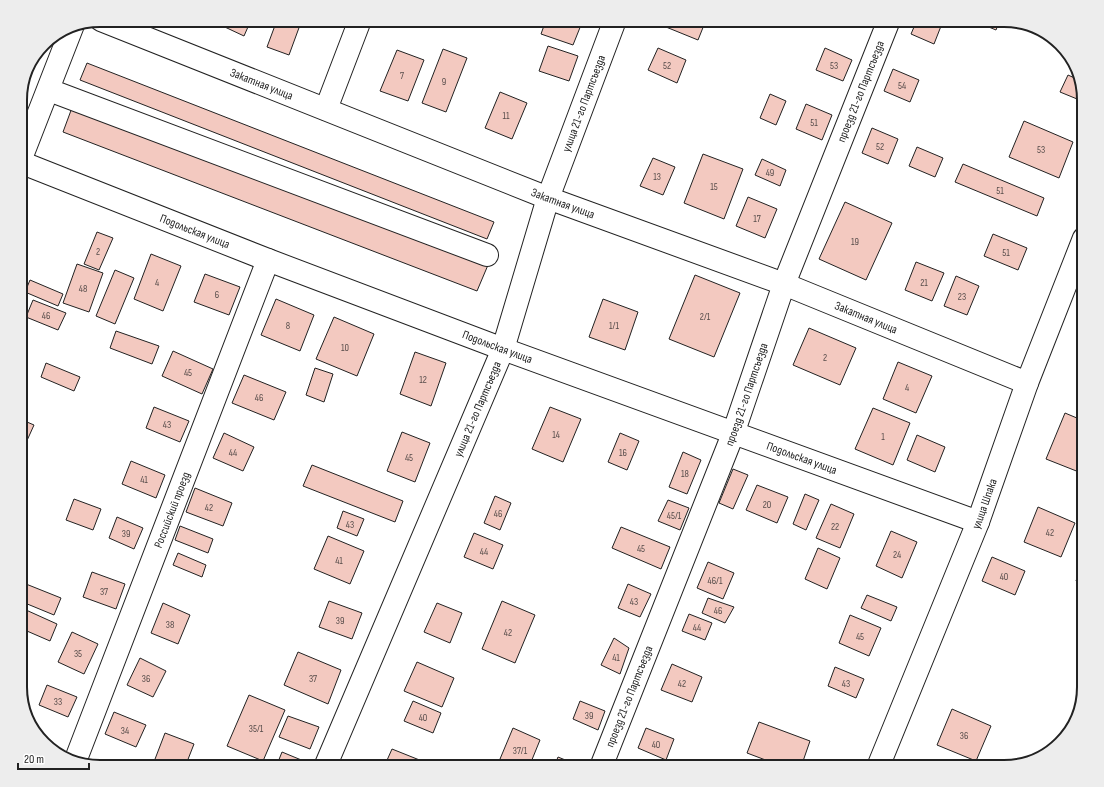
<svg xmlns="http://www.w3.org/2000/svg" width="1104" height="787" font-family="'Sofia Sans Condensed',sans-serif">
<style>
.building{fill:#f3c9c0;stroke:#222}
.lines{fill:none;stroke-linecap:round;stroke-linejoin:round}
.minor-casing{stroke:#222;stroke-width:24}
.minor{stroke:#fff;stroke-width:22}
.labels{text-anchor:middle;stroke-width:3;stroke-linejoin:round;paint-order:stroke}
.number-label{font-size:10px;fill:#564c4a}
.street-label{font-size:12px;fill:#222;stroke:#fff}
.rim{fill:none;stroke:#222;stroke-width:2}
</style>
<rect width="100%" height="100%" fill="#fff"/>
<g class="building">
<path d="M213,20h38l-7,16 -32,-15z"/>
<path d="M277,20h9l14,5 -11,30 -22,-8z"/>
<path d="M316,20h13l-1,4z"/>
<path d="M546,20h37l-10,25 -32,-11z"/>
<path d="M669,20h37l-8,20 -32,-13z"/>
<path d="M851,20h19l-3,7z"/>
<path d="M917,20l26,1 -9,23 -23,-10z"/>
<path d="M972,20h28l-4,10z"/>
<path d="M548,46l30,10 -9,25 -30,-10z"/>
<path d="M658,48l28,12 -9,23 -29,-13z"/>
<path d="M825,48l27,12 -9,21 -27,-11z"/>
<path d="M443,49l24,9 -21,54 -24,-9z"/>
<path d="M397,50l27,10 -16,41 -28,-10z"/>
<path d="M87,63l407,159 -7,17 -407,-159z"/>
<path d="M893,69l26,11 -9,22 -26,-11z"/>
<path d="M1068,75l11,5 4,18 -1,3 -22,-9z"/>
<path d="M500,92l27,11 -15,36 -27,-11z"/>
<path d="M770,94l16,7 -10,24 -16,-7z"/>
<path d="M806,104l26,11 -10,25 -26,-11z"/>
<path d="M73,105l415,160 -11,26 -414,-159z"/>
<path d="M1024,121l49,21 -14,36 -50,-21z"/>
<path d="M872,128l26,11 -10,25 -26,-11z"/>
<path d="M917,147l26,11 -8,19 -26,-11z"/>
<path d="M703,154l40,15 -19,50 -40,-16z"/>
<path d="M653,158l22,9 -12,28 -23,-9z"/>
<path d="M762,159l24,11 -6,16 -25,-11z"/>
<path d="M963,164l81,34 -7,18 -82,-34z"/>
<path d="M748,197l29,12 -12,29 -29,-12z"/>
<path d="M845,202l47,21 -26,57 -47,-21z"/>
<path d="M97,232l16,6 -14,32 -15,-6z"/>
<path d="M993,234l34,14 -9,22 -34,-14z"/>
<path d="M151,254l30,12 -18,45 -29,-12z"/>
<path d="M916,262l28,11 -12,28 -27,-11z"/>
<path d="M77,264l26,9 -14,39 -26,-9z"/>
<path d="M115,270l19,8 -19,46 -19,-8z"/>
<path d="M205,274l35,13 -11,28 -35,-13z"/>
<path d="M695,275l45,18 -26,64 -45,-18z"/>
<path d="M956,276l23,10 -12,29 -23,-9z"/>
<path d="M30,280l33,14 -5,12 -33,-14z"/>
<path d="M276,299l38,16 -14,36 -39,-16z"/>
<path d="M603,299l35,13 -13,38 -36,-13z"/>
<path d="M33,300l33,13 -8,17 -32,-13z"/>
<path d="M334,317l40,17 -17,42 -41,-17z"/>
<path d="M809,328l47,20 -16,37 -47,-20z"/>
<path d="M116,331l43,15 -7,18 -42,-16z"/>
<path d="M173,351l40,18 -11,25 -40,-18z"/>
<path d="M415,352l31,11 -15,43 -31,-12z"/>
<path d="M898,362l34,14 -16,37 -33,-14z"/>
<path d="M46,363l34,14 -6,14 -33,-14z"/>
<path d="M315,368l18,6 -9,28 -18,-7z"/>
<path d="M244,375l42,17 -12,28 -42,-17z"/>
<path d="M154,407l35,14 -9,21 -34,-14z"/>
<path d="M550,407l31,12 -18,43 -31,-13z"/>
<path d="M873,408l37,15 -17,42 -38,-16z"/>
<path d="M1065,413l19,8v53l-38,-15z"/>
<path d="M20,419l14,6 -9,20 -5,-3z"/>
<path d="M402,432l28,11 -15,39 -28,-11z"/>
<path d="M224,433l30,14 -11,24 -30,-13z"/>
<path d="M620,433l19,8 -12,29 -19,-8z"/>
<path d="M917,435l28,12 -10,25 -28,-12z"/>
<path d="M683,452l18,8 -14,34 -18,-7z"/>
<path d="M131,461l34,14 -9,23 -34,-14z"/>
<path d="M312,465l91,36 -8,21 -92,-36z"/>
<path d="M733,469l15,6 -15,34 -14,-6z"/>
<path d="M757,485l31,12 -11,26 -31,-13z"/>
<path d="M195,488l37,15 -9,23 -37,-14z"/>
<path d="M805,494l14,6 -13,30 -13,-6z"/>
<path d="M495,496l16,7 -11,27 -16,-7z"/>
<path d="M74,499l27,10 -8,21 -27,-10z"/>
<path d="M668,500l21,8 -9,22 -22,-9z"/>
<path d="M831,504l23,10 -14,34 -24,-10z"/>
<path d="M1038,507l37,16 -14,34 -37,-15z"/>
<path d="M343,511l21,8 -7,17 -20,-8z"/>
<path d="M117,517l26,11 -9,21 -25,-11z"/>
<path d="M180,526l33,13 -5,14 -33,-13z"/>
<path d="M621,527l49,20 -9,22 -49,-21z"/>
<path d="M891,531l26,11 -15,36 -26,-12z"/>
<path d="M474,533l29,12 -10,24 -29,-12z"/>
<path d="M328,536l36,15 -14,33 -36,-15z"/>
<path d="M818,548l22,10 -13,31 -22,-10z"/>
<path d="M178,553l28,12 -4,12 -29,-12z"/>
<path d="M1084,556v28l-8,-3z"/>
<path d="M992,557l33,14 -10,24 -33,-14z"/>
<path d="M708,562l26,11 -11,26 -26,-11z"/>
<path d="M92,572l33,12 -9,25 -33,-12z"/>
<path d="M26,584l35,14 -7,17 -34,-14z"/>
<path d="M628,584l23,10 -11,23 -22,-9z"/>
<path d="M867,595l30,12 -6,14 -30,-13z"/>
<path d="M708,598l26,9 -9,16 -23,-10z"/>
<path d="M329,601l33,12 -10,26 -33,-12z"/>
<path d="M502,601l33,14 -20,48 -33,-14z"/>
<path d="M163,603l27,12 -12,29 -27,-11z"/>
<path d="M437,603l25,10 -12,30 -26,-11z"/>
<path d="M26,610l31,14 -7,17 -30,-13v-3z"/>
<path d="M689,614l23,9 -7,17 -23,-9z"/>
<path d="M850,615l31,13 -12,28 -30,-13z"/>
<path d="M72,632l26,12 -14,30 -26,-12z"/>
<path d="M614,638l15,10 -9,26 -19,-9z"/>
<path d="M298,652l43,18 -13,34 -44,-19z"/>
<path d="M140,658l26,13 -13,26 -26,-12z"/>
<path d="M417,662l37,16 -12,29 -38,-16z"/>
<path d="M672,664l30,13 -10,25 -31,-12z"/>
<path d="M835,667l29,12 -8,19 -28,-12z"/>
<path d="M47,685l30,12 -9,20 -29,-12z"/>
<path d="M249,695l36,15 -22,51 -36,-15z"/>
<path d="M413,701l28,12 -8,20 -29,-12z"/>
<path d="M580,701l25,10 -7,19 -25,-11z"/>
<path d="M952,709l39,17 -15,35 -39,-16z"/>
<path d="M114,712l32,13 -10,22 -31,-13z"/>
<path d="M288,716l31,11 -9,22 -31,-12z"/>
<path d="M759,722l51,19 -9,26h-17l-37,-14z"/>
<path d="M513,728l27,12 -11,27h-11l-18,-8z"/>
<path d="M646,728l28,11 -8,21 -28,-12z"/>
<path d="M165,733l29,11 -9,23h-33z"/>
<path d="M392,749l30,12 -3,6h-35z"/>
<path d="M282,752l29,12 -1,3h-34z"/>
<path d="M558,757l22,9v1h-26z"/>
<path d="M751,761l15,6h-18z"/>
</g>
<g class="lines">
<g class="minor-casing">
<g id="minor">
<path id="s1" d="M101,20l447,178 236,86 243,99"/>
<path d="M49,90l438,165"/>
<path d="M326,109l34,-89"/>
<path d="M20,161l53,-136"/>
<path id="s2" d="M20,162l248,98 235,89 475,173"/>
<path id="s3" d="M76,759l192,-499"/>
<path id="s4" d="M325,767l178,-418 45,-151 67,-178"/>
<path id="s5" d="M601,767l132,-333 51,-150 105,-264"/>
<path id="s6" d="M878,767l100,-245 49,-139 57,-145"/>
</g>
</g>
<use href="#minor" class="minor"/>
</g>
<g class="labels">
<g class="number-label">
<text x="667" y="69">52</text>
<text x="834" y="69">53</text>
<text x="402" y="79">7</text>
<text x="444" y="85">9</text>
<text x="902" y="89">54</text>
<text x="506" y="119">11</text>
<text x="814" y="126">51</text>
<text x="880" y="150">52</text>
<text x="1041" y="153">53</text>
<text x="770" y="176">49</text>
<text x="657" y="180">13</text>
<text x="714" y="190">15</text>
<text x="1000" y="194">51</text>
<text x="757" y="222">17</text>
<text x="855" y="245">19</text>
<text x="98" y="255">2</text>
<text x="1006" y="256">51</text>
<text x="157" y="286">4</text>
<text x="924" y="286">21</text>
<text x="83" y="292">48</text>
<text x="217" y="298">6</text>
<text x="962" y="300">23</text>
<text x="46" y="319">46</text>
<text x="705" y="320">2/1</text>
<text x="288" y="329">8</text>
<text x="614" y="329">1/1</text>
<text x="345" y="351">10</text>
<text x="825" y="361">2</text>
<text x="188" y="376">45</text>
<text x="423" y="383">12</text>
<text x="907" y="391">4</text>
<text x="259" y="401">46</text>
<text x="167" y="428">43</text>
<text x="556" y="438">14</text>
<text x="883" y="440">1</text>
<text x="233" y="456">44</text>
<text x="623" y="456">16</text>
<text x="409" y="461">45</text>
<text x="685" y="477">18</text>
<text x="144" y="483">41</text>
<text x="767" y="508">20</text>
<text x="209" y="511">42</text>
<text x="498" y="517">46</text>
<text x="674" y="519">45/1</text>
<text x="350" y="528">43</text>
<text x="835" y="530">22</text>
<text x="1050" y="536">42</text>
<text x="126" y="537">39</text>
<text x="641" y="552">45</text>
<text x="484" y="555">44</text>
<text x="897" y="558">24</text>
<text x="339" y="564">41</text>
<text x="1004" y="580">40</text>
<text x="715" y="584">46/1</text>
<text x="104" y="595">37</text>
<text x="634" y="605">43</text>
<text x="718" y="614">46</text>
<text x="340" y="624">39</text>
<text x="170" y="628">38</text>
<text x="697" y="631">44</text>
<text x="508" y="636">42</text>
<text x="860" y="640">45</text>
<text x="78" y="657">35</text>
<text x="616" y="661">41</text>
<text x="146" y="682">36</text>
<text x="313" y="682">37</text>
<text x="682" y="687">42</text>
<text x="846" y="687">43</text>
<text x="58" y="705">33</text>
<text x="589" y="719">39</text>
<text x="423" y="721">40</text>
<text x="256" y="732">35/1</text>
<text x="125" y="734">34</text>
<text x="964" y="739">36</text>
<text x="656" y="748">40</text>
<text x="520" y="754">37/1</text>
</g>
<g class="street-label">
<text dy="4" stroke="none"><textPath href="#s1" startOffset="173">Закатная улица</textPath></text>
<text dy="4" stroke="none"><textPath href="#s5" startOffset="724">проезд 21-го Партсъезда</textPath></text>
<text dy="4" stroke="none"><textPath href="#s4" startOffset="713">улица 21-го Партсъезда</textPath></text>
<text dy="4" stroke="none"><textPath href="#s1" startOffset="497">Закатная улица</textPath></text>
<text dy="4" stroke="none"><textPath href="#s2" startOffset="188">Подольская улица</textPath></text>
<text dy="4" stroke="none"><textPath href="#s1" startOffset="821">Закатная улица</textPath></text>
<text dy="4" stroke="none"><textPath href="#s2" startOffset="512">Подольская улица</textPath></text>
<text dy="4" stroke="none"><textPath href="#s5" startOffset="400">проезд 21-го Партсъезда</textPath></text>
<text dy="4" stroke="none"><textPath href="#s4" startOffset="389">улица 21-го Партсъезда</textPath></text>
<text dy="4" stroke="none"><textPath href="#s2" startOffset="836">Подольская улица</textPath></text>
<text dy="4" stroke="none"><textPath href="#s6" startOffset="284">улица Шпака</textPath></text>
<text dy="4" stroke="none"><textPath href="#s3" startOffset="267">Российский проезд</textPath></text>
<text dy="4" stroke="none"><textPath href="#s5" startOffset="76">проезд 21-го Партсъезда</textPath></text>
</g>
</g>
<path d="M0 0H1104V787H0ZM100 27H1004A73 73 0 0 1 1077 100V687A73 73 0 0 1 1004 760H100A73 73 0 0 1 27 687V100A73 73 0 0 1 100 27Z" fill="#ededed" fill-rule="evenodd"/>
<path class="rim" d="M100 27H1004A73 73 0 0 1 1077 100V687A73 73 0 0 1 1004 760H100A73 73 0 0 1 27 687V100A73 73 0 0 1 100 27Z"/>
<path d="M18 763v6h71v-6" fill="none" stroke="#222222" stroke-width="2"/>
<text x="24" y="763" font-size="12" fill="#222222" stroke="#ffffff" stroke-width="3" paint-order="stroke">20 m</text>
</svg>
